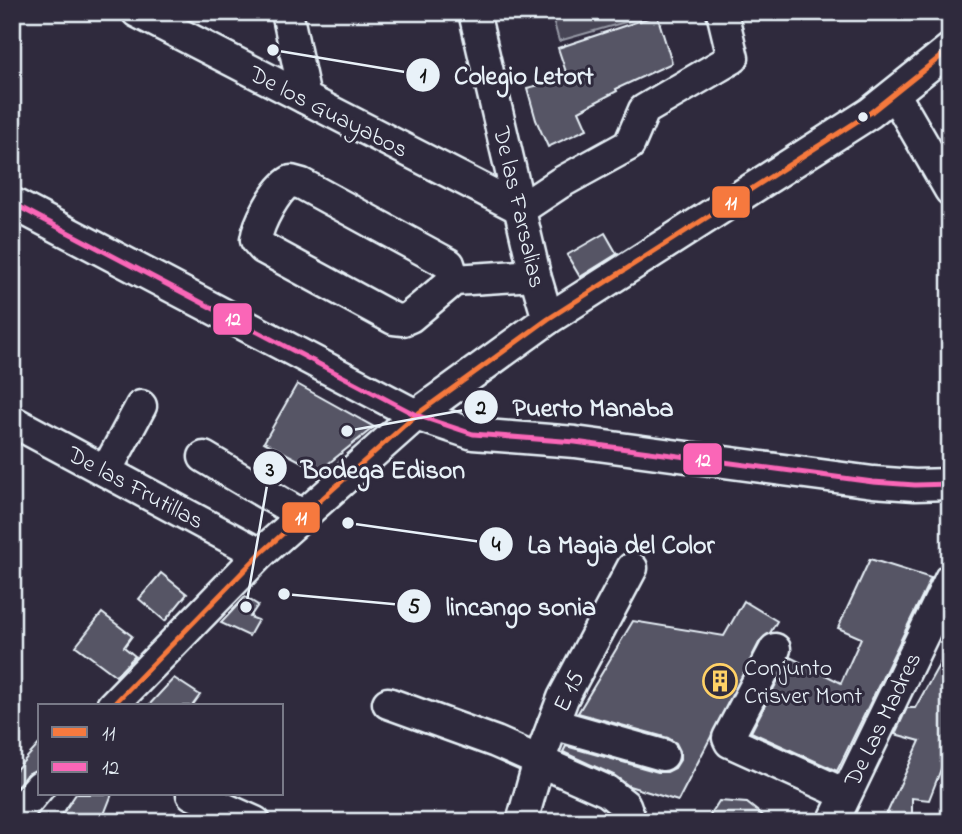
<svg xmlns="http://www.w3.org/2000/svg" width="962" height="834" font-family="'Indie Flower',sans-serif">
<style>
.green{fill:#464455;stroke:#979aa6;stroke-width:2}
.building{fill:#575565;stroke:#e8f1f8;stroke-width:2}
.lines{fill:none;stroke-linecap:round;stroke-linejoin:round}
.minor-casing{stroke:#e8f1f8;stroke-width:35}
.minor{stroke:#2f2a3d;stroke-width:30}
.bus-1-casing{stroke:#2f2a3d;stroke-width:10}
.bus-2-casing{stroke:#2f2a3d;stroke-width:10}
.bus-1{stroke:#f6793e;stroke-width:5}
.bus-2{stroke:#fa66b7;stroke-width:5}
.bus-dot{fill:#e8f1f8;stroke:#2f2a3d;stroke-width:2.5}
.labels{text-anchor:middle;stroke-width:6;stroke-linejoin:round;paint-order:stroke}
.street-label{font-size:24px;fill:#e8f1f8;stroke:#2f2a3d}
.poi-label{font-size:24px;fill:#e8f1f8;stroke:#2f2a3d;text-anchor:start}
.leader{fill:none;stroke:#e8f1f8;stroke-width:2.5}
.callout-dot{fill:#e8f1f8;stroke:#2f2a3d;stroke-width:2.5}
.mark-label{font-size:21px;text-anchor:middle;font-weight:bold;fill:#111}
.callout-label{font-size:26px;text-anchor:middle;font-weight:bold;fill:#e8f1f8;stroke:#2f2a3d;stroke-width:6;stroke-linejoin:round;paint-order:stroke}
.line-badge{stroke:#2f2a3d;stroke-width:2.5}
.badge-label{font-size:19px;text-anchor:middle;font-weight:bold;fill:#fff}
</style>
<rect width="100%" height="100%" fill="#2f2a3d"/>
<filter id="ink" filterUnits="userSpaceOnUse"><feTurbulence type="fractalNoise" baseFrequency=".0143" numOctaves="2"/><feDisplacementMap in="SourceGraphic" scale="14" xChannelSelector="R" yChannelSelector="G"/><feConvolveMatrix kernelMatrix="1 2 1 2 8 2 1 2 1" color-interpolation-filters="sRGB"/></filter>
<g filter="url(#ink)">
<path class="green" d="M551,12h98l1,3 -91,26z"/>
<g class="building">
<path d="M657,15l15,48 -56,26 1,2 -38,20 8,18 -39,18 -12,-27 -9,-32 41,-10 -10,-30z"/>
<path d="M605,233l12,21 -37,23 -13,-22z"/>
<path d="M297,384l77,43 -55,44 -55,-29z"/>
<path d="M870,559l61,19 -94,193 -86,-39 39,-75 51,26 20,-45 -23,-10z"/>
<path d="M161,573l26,21 -22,27 -26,-22z"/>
<path d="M245,597l13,8 -8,12 8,3 -9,16 -28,-13z"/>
<path d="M744,601l33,20 -7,12 -10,8 -82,160 -49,-15 -15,-11 -51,-23 3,-6 92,26h9l8,-4 5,-8v-9l-4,-8 -8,-5 -90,-25 55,-92 91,15z"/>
<path d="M102,613l30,23 -8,11 11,9 -19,20 -40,-30z"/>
<path d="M950,645v101l-21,54 -17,-2v24h-29l37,-81 -25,-7 12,-26h8z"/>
<path d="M174,678l26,17 -8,11h-44z"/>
<path d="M40,743v26l-13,5 -15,18v-18z"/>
<path d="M76,794h36l-11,28h-44z"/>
<path d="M719,801l28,2 24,19h-65z"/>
</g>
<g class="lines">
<g class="minor-casing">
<g id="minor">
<path d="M137,12l384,197 39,-26 69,-38 15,-35 89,-52 -11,-46"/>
<path d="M287,12l18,86"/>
<path d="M474,12l61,263 13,44"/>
<path d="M895,95l55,95"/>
<path d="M12,203l404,212 57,19 102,8 298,40 42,3 35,-1"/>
<path d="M454,280l-5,-16 -147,-80 -11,-3c-15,8 -33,43 -35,59l7,8 131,71 9,1 7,-3 44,-37 81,-5"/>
<path d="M12,421l248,133"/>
<path d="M204,457l98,58"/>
<path d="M106,471l35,-65"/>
<path d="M775,649l-47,89 2,4 115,52"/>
<path d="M388,703l108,39 111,49 18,14 6,17"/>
<path d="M112,706l148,-152 156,-139 132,-96 322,-206 80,-64"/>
<path d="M553,724l110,31"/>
<path d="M192,794l63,28"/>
<path d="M12,819l28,-33"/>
<path d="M522,822l17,-61 24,-63 69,-130"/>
<path d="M833,822l117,-243"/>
</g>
</g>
<use href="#minor" class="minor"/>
<g class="bus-1-casing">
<path id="bus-1" d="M112,706l148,-152 156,-139 132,-96 322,-206 80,-64"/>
</g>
<g class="bus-2-casing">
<path id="bus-2" d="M12,203l404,212 57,19 102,8 298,40 42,3 35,-1"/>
</g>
<use href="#bus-1" class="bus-1"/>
<use href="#bus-2" class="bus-2"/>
</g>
</g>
<defs>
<g id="building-ring" transform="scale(1.75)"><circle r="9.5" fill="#2f2a3d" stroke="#ffd166" stroke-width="1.5"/><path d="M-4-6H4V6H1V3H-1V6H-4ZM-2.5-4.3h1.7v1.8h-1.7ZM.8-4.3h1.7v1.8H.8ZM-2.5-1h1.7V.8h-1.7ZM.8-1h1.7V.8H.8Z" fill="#ffd166"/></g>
</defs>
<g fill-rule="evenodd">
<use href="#building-ring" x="720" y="681"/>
</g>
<circle class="bus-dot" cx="863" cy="117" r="6"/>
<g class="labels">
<g class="street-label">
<text transform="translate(329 111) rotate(27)" y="8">De los Guayabos</text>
<text transform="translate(520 207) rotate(77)" y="8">De las Farsalias</text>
<text transform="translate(136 487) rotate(28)" y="8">De las Frutillas</text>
<text transform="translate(568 691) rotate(-65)" y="8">E 15</text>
<text transform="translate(882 719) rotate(-64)" y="8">De Las Madres</text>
</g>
<g class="poi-label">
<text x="744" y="675">Conjunto<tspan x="744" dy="28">Crisver Mont</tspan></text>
</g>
</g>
<path class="leader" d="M273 50L423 75M347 431L481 407M246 607L270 468M348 523L496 544M284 594L414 606"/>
<g class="callout-dot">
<circle cx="273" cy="50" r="7"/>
<circle cx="347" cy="431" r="7"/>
<circle cx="246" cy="607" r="7"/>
<circle cx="348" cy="523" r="7"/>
<circle cx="284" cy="594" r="7"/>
<circle cx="423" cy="75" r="18"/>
<circle cx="481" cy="407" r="18"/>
<circle cx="270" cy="468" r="18"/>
<circle cx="496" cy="544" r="18"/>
<circle cx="414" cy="606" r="18"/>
</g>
<g class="mark-label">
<text x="423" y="82">1</text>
<text x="481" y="414">2</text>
<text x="270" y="476">3</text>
<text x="496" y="551">4</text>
<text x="414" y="613">5</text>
</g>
<g class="callout-label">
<text x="524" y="84">Colegio Letort</text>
<text x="593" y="416">Puerto Manaba</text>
<text x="383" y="478">Bodega Edison</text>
<text x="621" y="553">La Magia del Color</text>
<text x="521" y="615">lincango sonia</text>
</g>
<g class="line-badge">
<rect x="711" y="185" width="40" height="34" rx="7" fill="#f6793e"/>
<rect x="212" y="302" width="41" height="34" rx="7" fill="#fa66b7"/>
<rect x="682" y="442" width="41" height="34" rx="7" fill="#fa66b7"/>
<rect x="281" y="501" width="40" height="33" rx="7" fill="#f6793e"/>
</g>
<g class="badge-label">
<text x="731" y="209">11</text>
<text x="233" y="325">12</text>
<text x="703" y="466">12</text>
<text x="301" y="524">11</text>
</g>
<rect width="962" height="834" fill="none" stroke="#2f2a3d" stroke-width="42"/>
<rect x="21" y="21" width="920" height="792" fill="none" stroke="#e8f1f8" stroke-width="2.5" filter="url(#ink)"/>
<rect x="38" y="704" width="245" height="91" fill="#2f2a3d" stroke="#797a88" stroke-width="2"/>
<rect x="52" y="727" width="35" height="10" fill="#f6793e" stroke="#797a88" stroke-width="2"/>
<text x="102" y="740" font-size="21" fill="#e8f1f8">11</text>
<rect x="52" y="762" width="35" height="10" fill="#fa66b7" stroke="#797a88" stroke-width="2"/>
<text x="102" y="774" font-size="21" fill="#e8f1f8">12</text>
</svg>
